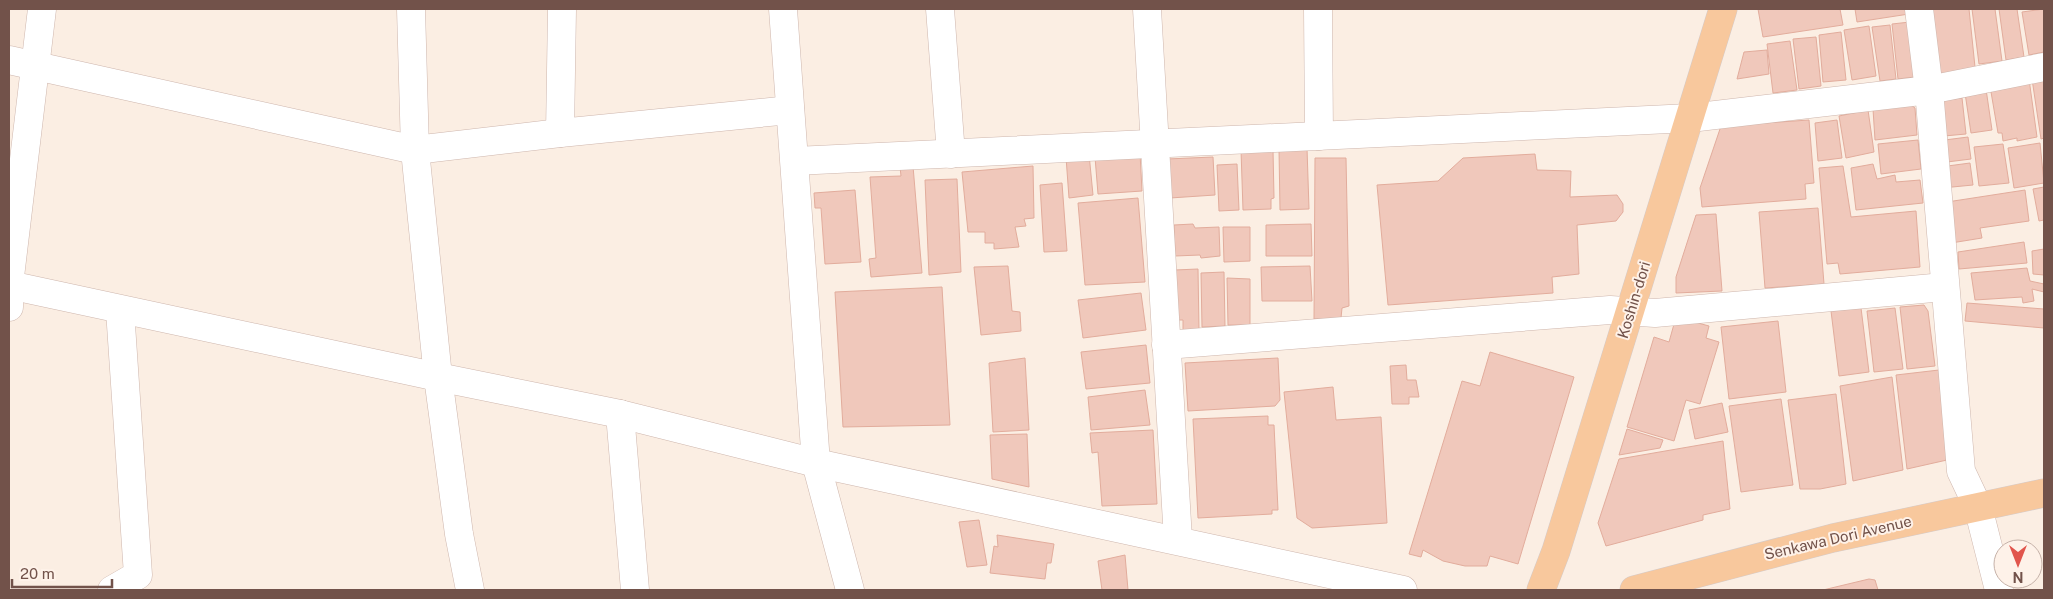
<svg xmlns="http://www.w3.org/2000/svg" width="2053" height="599" font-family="'Public Sans',sans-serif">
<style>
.building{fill:#f0c8bb;stroke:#e2ac9c}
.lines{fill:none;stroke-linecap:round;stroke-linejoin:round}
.minor-casing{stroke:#ceb6ad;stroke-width:29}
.major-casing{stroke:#d5cbc9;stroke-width:29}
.minor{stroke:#fff;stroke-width:28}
.major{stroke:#f8c89d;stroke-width:28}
.labels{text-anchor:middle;stroke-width:4;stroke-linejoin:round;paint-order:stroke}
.street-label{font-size:15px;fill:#72524a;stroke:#fef2e9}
</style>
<rect width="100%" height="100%" fill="#fbeee3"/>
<g class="building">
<path d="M1758,9h82l3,16 -80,12z"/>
<path d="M1855,9h53l1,5 -52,8z"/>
<path d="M1928,9h41l6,58 -34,7 -6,-7z"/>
<path d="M1972,9h23l7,52 -23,3z"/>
<path d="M1999,9h18l7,48 -18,3z"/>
<path d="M2044,9v43l-15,3 -7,-43z"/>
<path d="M1910,22l5,55 -17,2 -6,-55z"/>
<path d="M1890,25l6,54 -16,2 -8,-54z"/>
<path d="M1869,26l7,50 -24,4 -8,-50z"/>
<path d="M1841,32l5,48 -23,2 -4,-47z"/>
<path d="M1816,37l5,49 -22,3 -6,-50z"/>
<path d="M1790,41l7,49 -24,3 -6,-49z"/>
<path d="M1767,50l2,24 -32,5 7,-27z"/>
<path d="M2044,78v60l-3,1 -9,-60z"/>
<path d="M2029,79l8,58 -20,4v-3l-14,3 -1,-8h-4l-8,-47z"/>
<path d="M1986,89l6,41 -21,3 -6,-40z"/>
<path d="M1962,98l4,36 -22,2 -2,-32 4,-4z"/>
<path d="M1907,102l8,6 2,27 -42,5 -2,-31z"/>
<path d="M1868,110l6,42 -28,6 -7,-42z"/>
<path d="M1809,120l5,63 -9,1 1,15 -104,8 -2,-19 21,-62z"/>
<path d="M1837,120l5,38 -24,3 -3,-38z"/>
<path d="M1968,137l3,22 -32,4 -2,-22z"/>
<path d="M1918,140l3,29 -40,5 -3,-30z"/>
<path d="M2040,143l4,40 -30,5 -6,-40z"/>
<path d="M2003,144l6,39 -30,3 -5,-39z"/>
<path d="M1307,148l2,61 -29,1 -1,-61z"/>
<path d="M1241,150h32l1,48 -3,1v10l-28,1z"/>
<path d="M1140,153l2,38 -44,3 -3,-37z"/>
<path d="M1089,154l4,41 -24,3 -3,-41z"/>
<path d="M1535,154l2,16 34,1 -1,26 47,-2 6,9v8l-7,9 -39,4 2,49 -27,3 1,16 -165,12 -11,-120 61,-4 25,-23z"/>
<path d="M1213,157l2,38 -45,3 -3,-39z"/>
<path d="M1315,158h31l3,148 -7,2 -1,10 -27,1z"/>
<path d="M1970,163l3,22 -31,3 -2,-21z"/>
<path d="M1237,164l2,46 -20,1 -2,-46z"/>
<path d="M1873,164l4,15 18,-4 1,7 24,-2 3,23 -67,7 -5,-42z"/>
<path d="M913,166l9,107 -51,4 -2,-18 7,-1 -6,-81 31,-1 -1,-9z"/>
<path d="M1033,166l1,52 -10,1 2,7 -11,1 4,20 -25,2v-6h-9v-11h-17l-6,-60z"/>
<path d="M1843,166l8,51 65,-6 4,56 -80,7 -2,-11 -11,1 -8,-96z"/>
<path d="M957,179l4,93 -32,3 -4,-95z"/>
<path d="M1062,183l5,68 -23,1 -4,-67z"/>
<path d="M2044,187v33l-5,1 -6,-32z"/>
<path d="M855,190l6,72 -36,2 -4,-56h-6l-1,-15z"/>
<path d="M2025,190l4,31 -49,7 2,10 -31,5 -4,-41z"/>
<path d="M1138,198l7,84 -60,3 -7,-82z"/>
<path d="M1818,208l6,76 -59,4 -6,-76z"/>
<path d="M1716,214l6,77 -46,2v-16l20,-62z"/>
<path d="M1193,224l2,4 24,-1 1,29 -19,2 -1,-3 -25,1 -1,-31z"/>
<path d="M1311,224l1,32h-46v-31z"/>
<path d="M1223,227h27v34l-26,1z"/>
<path d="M2024,242l3,21 -68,6 -1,-17z"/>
<path d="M2044,249v26l-11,-1 -1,-23z"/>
<path d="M1008,266l4,45 8,1 1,19 -40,4 -7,-68z"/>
<path d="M1310,266l2,35h-50l-1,-34z"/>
<path d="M2027,268l3,13 14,3v8l-12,-3 2,12 -11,2 -1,-6 -47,3 -4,-27z"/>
<path d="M1198,269l1,61h-16v-10h-7l-1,-50z"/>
<path d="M1224,272l1,54 -23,1 -1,-54z"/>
<path d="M1227,278l23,1v46h-22z"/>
<path d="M942,287l8,138 -107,2 -8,-135z"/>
<path d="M1141,293l5,37 -63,8 -5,-38z"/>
<path d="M1967,303l77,6v19l-79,-7z"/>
<path d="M1924,305l4,6 7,55 -28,3 -7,-62z"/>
<path d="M1861,308l8,64 -30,4 -8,-65z"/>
<path d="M1895,308l8,61 -29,3 -7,-61z"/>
<path d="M1676,317l33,9 -3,12 13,4 -19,62 -14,-4 -12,41 -47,-14 27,-90 15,5z"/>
<path d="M1778,321l8,71 -57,7 -8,-72z"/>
<path d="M1146,345l4,38 -64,6 -5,-37z"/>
<path d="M1490,352l84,25 -56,187 -28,-8 -3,10h-22l-22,-5 -20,-11 -2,7 -12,-3 53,-173 18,5z"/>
<path d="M1025,358l4,72 -36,2 -4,-69z"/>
<path d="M1278,358l2,42 -5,6 -87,5 -3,-48z"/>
<path d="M1406,365l1,15h9l3,17h-10v7h-17l-2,-38z"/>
<path d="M1939,370l8,90 -40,9 -11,-94z"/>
<path d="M1892,377l11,93 -50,11 -13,-95z"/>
<path d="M1333,387l3,33 45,-3 6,106 -75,5 -15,-10 -13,-126z"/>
<path d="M1145,390l5,35 -59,5 -3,-33z"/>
<path d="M1836,394l10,90 -26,5h-20l-12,-89z"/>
<path d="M1781,399l12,86 -52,7 -12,-86z"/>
<path d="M1722,403l6,29 -33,7 -6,-29z"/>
<path d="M1268,416v9h6l4,85h-6v4l-74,4 -5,-99z"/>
<path d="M1627,429l36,11 -3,8 -41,7z"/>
<path d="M1153,430l4,74 -55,2 -4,-54 -6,1 -2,-20z"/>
<path d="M1027,434l2,53 -37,-8 -2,-44z"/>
<path d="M1723,441l7,68 -27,6v5l-97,26 -8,-23 21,-64z"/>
<path d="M979,520l8,45 -20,2 -8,-45z"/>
<path d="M997,535l57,9 -3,19h-4l-2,16 -55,-6 4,-27 4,1z"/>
<path d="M1125,555l3,35h-26l-4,-29z"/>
<path d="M1869,579l6,1 3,10h-55z"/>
</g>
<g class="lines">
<g class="minor-casing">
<g id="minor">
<path d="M411,9l4,141 23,227 21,157 11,56"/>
<path d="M783,9l33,454 34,127"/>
<path d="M940,9l11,145"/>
<path d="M1147,9l31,531"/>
<path d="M1318,9l1,127"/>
<path d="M1919,9l10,81 32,381 17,36 21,83"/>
<path d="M9,60l406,90 145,-17 230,-23"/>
<path d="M560,133l2,-124"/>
<path d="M795,161l895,-43 239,-28 115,-23"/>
<path d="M9,285l429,92 182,37 196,49 587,127"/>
<path d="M9,307v-22l33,-276"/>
<path d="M1166,345l444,-35 45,3 289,-26"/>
<path d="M620,414l15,176"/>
<path d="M112,590l26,-15 -18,-265"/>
</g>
</g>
<g class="major-casing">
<g id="major">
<path d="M1541,590l15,-39 167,-542"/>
<path d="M1634,590l199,-52 211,-45"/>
</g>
</g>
<use href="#minor" class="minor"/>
<use href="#major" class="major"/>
</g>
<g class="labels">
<g class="street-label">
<text transform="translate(1634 300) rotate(-73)" y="5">Koshin-dori</text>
<text transform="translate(1838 538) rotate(-13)" y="5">Senkawa Dori Avenue</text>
</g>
</g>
<rect width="2053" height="599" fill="none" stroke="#72524a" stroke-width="20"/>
<g transform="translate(2018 564) rotate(180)"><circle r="24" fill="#fef2e9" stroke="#c6b2a9"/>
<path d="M0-4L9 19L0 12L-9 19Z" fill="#e1554c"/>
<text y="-8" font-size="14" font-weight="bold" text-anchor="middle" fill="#72524a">N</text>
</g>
<path d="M12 579v8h100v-8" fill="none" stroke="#72524a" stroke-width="2.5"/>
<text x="20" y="579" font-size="15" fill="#72524a" stroke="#fef2e9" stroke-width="4" paint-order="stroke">20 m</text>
</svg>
